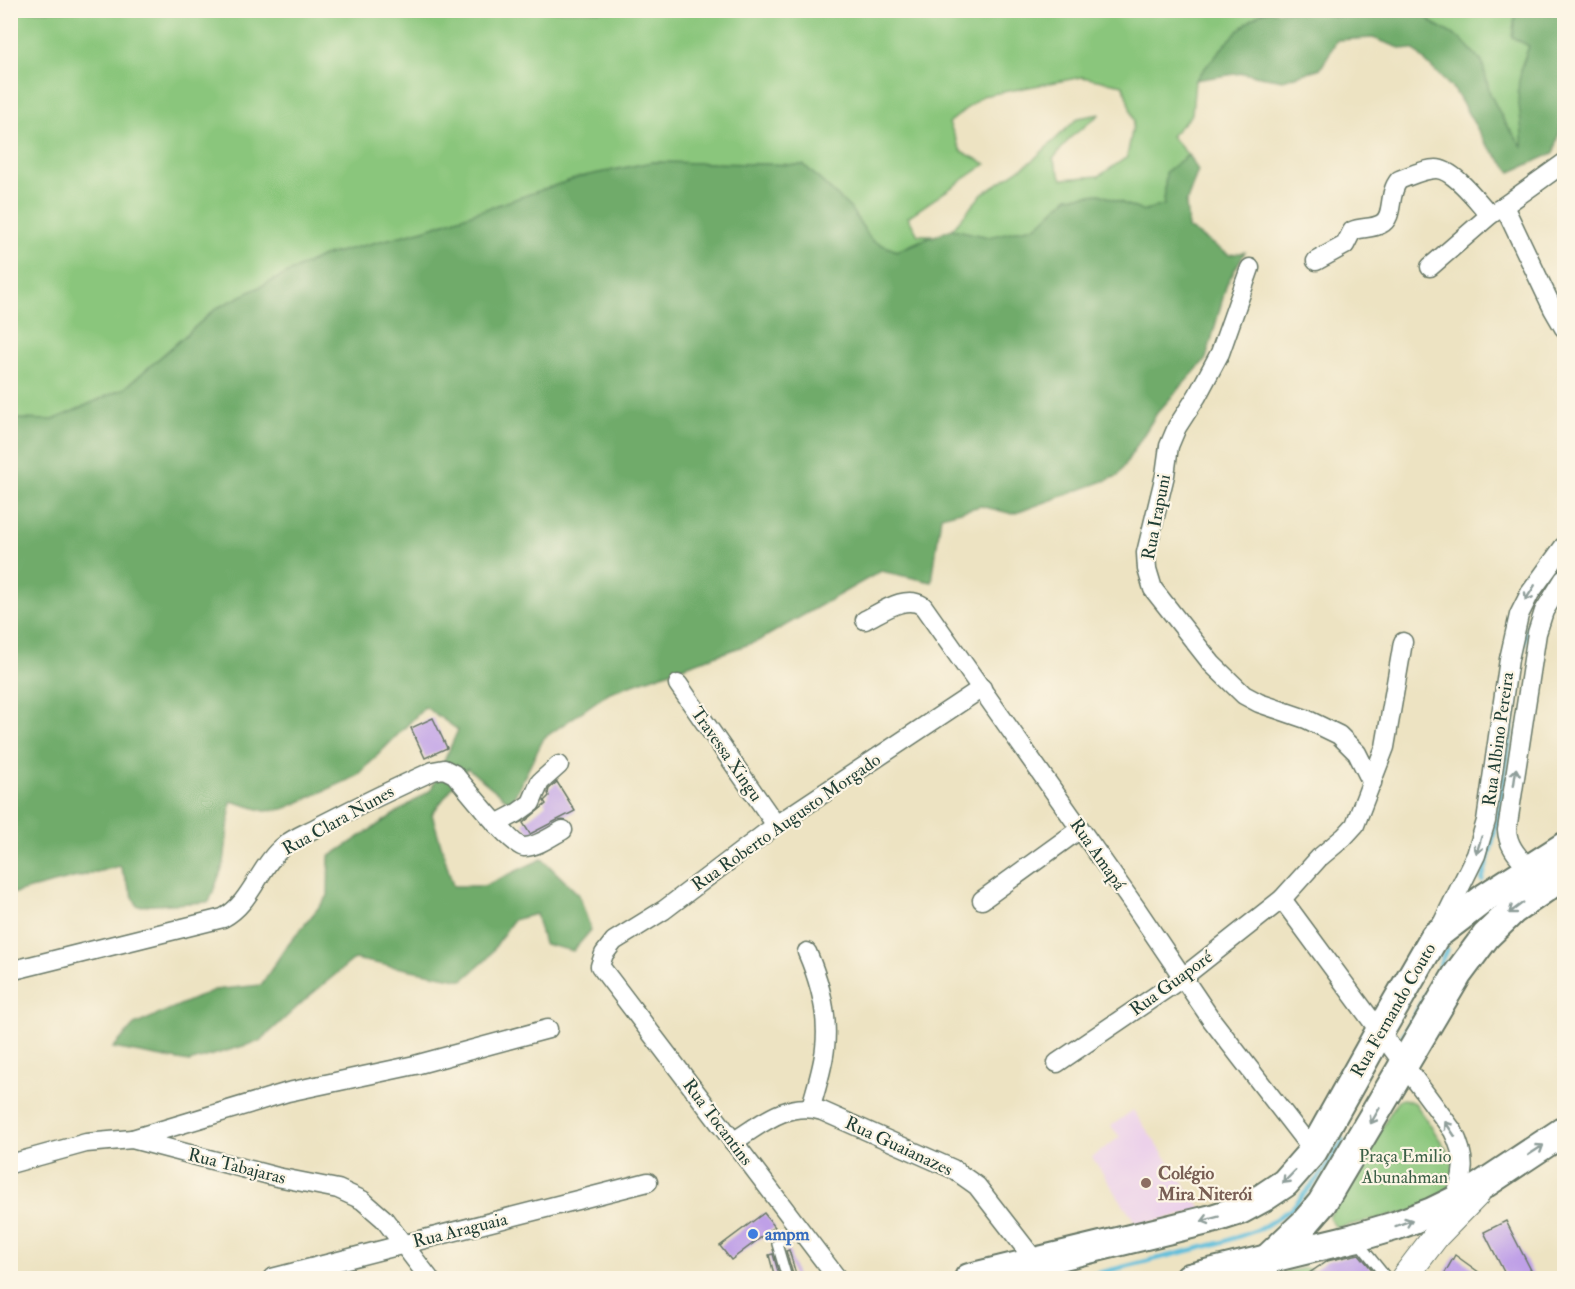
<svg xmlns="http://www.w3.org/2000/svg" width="1575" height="1289" font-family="'IM FELL Double Pica',serif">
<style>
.built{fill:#ecd1ea}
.green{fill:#8ac67b;stroke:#548258;stroke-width:1.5}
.forest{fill:#6fab6b;stroke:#477450;stroke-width:1.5}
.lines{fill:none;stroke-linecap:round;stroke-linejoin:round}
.stream{stroke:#5dbedb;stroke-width:4.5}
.building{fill:#bfa0e7}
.service-casing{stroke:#677766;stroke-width:12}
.minor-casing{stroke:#677766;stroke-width:21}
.secondary-casing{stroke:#677766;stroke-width:28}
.primary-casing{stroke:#677766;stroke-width:32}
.service{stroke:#fff;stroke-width:9}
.minor{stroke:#fff;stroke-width:18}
.secondary{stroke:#fff;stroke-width:26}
.primary{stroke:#fff;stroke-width:28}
.oneway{stroke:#8f9e9a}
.education-dot{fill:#8d6e63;stroke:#fcf5e5;stroke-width:2}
.shop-dot{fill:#3f7fe0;stroke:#fcf5e5;stroke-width:2}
.labels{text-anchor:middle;stroke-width:4.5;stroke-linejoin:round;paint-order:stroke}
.street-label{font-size:18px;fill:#1f3d34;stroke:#fcf5e5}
.park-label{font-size:18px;fill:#3a5f46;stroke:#fcf5e5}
.education-label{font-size:18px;font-weight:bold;fill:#785e54;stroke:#fcf5e5;text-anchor:start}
.shop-label{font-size:18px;font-weight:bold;fill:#366cbe;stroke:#fcf5e5;text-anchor:start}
</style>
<rect width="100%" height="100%" fill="#fcf5e5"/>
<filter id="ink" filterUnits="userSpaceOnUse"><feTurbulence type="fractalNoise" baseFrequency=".0167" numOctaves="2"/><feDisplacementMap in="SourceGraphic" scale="12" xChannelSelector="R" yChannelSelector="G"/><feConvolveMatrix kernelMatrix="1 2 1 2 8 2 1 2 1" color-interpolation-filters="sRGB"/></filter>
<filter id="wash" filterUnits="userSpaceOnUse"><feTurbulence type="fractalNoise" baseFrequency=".008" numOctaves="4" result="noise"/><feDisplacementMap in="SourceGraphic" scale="24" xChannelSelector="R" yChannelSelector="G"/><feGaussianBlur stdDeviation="1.35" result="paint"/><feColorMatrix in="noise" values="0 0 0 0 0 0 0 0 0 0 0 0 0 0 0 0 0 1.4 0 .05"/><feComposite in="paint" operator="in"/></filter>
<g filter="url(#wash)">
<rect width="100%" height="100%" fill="#ede3c2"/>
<path class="built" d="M1133,1110l69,100 -65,15 -45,-68 28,-20 -9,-11z"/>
<g class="green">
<path d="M11,11h1256l-6,2 -66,67 -3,34 -21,22 17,19 -22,17 -2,33 -22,6 -42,-17 -32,3 -31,29 -48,11 -37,-8 30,-35 50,-33 46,-43 22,-4 -30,24 -17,21 9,20 37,-3 28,-19 7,-36 -11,-36 -41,-8 -100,19 -33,27 12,28 25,13 -78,53 10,18h15l-36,16 -25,-10 -22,-33 -46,-43 -152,-3 -72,15 -156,53 -101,26 -106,52 -92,80 -72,32 -42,-1z"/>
<path d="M1319,11h73l-5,4 -52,2z"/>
<path d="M1422,11h94l-4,26 17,9 -8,21 2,80 -18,-24 -15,-29 -8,-32 -21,-23 -29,-16z"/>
<path d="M1404,1099l11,4 36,53 3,20 -8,18 -31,17 -79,17 -7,-11 69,-117z"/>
<path d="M1305,1268l7,3 -10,7h-23l2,-5z"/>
</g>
<g class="forest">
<path d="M1267,11h52l16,6 52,-2 5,-4h30l10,12 29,16 21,23 8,32 15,29 17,23c1,-17 -3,-35 -4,-53 0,-17 6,-32 11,-47l-17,-9 4,-26h48c1,48 5,96 -10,142l-43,19 -26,-30 -30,-51 -41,-41 -14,-2 -27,-10 -36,2 -16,28 -38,12 -41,-7 -47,7c16,-19 49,-62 72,-69z"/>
<path d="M1188,155l10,15 -12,33 2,25 41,27 16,-3 -18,31 -21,76 -49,54 -39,63 -105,38 -32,-8 -40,10 -9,66 -51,-11 -123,70 -148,51 -66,46 -33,65 -44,-35 -35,46 21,72h31l58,-27 37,36 12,35 -18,21 -29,-7 -8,-30 -23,6 -26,39 -24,21 -109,-21 -47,39 -47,43 -71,21 -76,-14 21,-23 80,-35 47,-5 23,-35 44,-54 1,-39 102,-67 27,-60 -33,-23 -68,69 -73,33 -19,2 -34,-10 -7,62 -15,39 -72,4 -17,-40 -109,28 -1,-475 43,1 72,-32 92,-80 106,-52 101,-26 156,-53 72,-15 152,3 46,43 22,33 25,10 55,-22 37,8 48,-11 31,-29 32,-3 42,17 22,-6 2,-33z"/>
</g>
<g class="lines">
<g class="stream">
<path d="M1482,880c17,-54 23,-108 31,-163 4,-36 7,-76 22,-109 8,-17 18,-31 29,-46"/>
<path d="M1429,988l11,-10"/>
<path d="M1401,1039l28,-51 18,-39"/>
<path d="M1079,1278l141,-35 40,-14 31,-20 32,-37 20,-32"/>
</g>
</g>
<g id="blocks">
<g class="building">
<path d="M433,718l14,30 -22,10 -14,-30z"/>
<path d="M557,782l18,29 -45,23 -7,-11 23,-19 -2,-3 5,-5 -1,-3 1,-4z"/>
<path d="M764,1213l11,14 -44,33 -11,-14z"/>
<path d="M1506,1221l29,57h-28l-23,-46z"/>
<path d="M789,1250l8,28h-3l-8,-27z"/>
<path d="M773,1254l7,24h-5l-6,-23z"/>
<path d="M1359,1254l20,24h-77l25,-17z"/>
<path d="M1455,1255l32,23h-45z"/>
</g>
</g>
</g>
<g filter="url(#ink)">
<use href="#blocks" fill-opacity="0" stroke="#677766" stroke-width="1.5"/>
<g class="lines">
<g class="service-casing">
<g id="service">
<path d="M1358,1242l29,36"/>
<path d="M787,1278l-10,-34 21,-16"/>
</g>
</g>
<g class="minor-casing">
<g id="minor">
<path d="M1504,206l60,-43"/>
<path d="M1316,261l29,-16 7,-14c9,-4 20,-2 29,-7 14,-7 6,-30 18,-44 11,-4 24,-11 37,-11 18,0 42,33 54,46l14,-9 49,103 11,19"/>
<path d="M1430,267l60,-52"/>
<path d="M1250,268l-30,85 -23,43 -20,31 -8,19 -4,29 -19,78 1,16 6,20 59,75 32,31 15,8 47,16 33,16 18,18 15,30"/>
<path d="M865,620c17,-8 40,-26 58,-14l213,302 75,111 102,132"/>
<path d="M678,684l98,141"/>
<path d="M496,824l21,-11 14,-10 9,-21 19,-17"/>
<path d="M1530,870c-11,-13 -22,-23 -23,-40l30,-197 7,-22 20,-32"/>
<path d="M1282,899l171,232c14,28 12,45 -1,72"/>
<path d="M982,900l98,-71"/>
<path d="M1441,926l35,-71 10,-34 23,-162 10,-44 11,-22 34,-47"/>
<path d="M807,952c13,30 22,62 18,96 -2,20 -9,40 -14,59"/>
<path d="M10,971l213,-53c29,-15 36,-53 62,-73 10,-8 24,-13 36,-20 37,-19 74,-37 112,-54l11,-2 10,5c11,12 57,72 70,73 13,0 28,-11 39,-17"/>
<path d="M1057,1063l125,-85 100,-79 37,-41 25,-21 11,-12 30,-78 18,-105"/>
<path d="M132,1139l156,-47 127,-27 133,-36"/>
<path d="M733,1142c27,-17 54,-42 89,-31l131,58 24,17 59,76"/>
<path d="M10,1164l76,-21 46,-4 145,38 61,12 24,11 22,19 45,59"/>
<path d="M272,1278l376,-96"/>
<path d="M837,1278l-237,-312 4,-12 10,-13 50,-31 112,-85 206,-137"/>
</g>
</g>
<g class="secondary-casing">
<g id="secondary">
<path d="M1264,1278l-1,-6 3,-12"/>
<path d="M1404,1278l32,-42 40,-41"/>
</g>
</g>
<g class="primary-casing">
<g id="primary">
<path d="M1266,1260l38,-36 18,-21 135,-228 29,-39 27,-26 51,-35"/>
<path d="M969,1278l243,-59 28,-9 24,-13 21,-14 28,-32 67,-120 55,-95 51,-39 78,-50"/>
<path d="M1189,1278l165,-40 41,-12 37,-14 37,-18 95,-63"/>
</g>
</g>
<use href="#service" class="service"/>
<use href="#minor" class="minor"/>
<use href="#secondary" class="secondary"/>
<use href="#primary" class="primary"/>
</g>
<defs><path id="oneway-shaft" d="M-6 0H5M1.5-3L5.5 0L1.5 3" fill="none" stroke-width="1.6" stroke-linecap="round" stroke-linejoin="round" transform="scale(1.5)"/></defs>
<g class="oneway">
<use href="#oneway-shaft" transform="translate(1530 593) rotate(122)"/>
<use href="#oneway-shaft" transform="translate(1515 777) rotate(-82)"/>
<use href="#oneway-shaft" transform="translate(1479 845) rotate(107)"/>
<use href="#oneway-shaft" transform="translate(1516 908) rotate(143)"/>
<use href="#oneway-shaft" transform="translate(1375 1116) rotate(120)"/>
<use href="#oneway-shaft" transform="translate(1450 1129) rotate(-124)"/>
<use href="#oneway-shaft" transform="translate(1536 1150) rotate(-33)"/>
<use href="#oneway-shaft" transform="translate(1289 1177) rotate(134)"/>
<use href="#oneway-shaft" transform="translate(1210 1219) rotate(165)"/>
<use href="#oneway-shaft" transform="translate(1404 1223) rotate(-20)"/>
</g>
</g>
<circle class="education-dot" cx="1146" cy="1183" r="6"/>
<circle class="shop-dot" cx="753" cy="1234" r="6"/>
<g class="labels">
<g class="street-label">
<text transform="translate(1156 517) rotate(-79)" y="6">Rua Irapuni</text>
<text transform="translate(1498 739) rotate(-82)" y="6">Rua Albino Pereira</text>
<text transform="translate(727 754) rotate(55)" y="6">Travessa Xingu</text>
<text transform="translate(338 820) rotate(-29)" y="6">Rua Clara Nunes</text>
<text transform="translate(786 822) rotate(-35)" y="6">Rua Roberto Augusto Morgado</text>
<text transform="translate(1098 854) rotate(55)" y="6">Rua Amapá</text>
<text transform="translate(1171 983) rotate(-36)" y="6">Rua Guaporé</text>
<text transform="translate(1393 1010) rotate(-60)" y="6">Rua Fernando Couto</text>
<text transform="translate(718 1122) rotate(53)" y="6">Rua Tocantins</text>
<text transform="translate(899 1146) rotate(25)" y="6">Rua Guaianazes</text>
<text transform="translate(237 1166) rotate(14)" y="6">Rua Tabajaras</text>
<text transform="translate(460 1230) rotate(-14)" y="6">Rua Araguaia</text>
</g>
<g class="park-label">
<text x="1405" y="1162">Praça Emilio<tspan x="1405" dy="21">Abunahman</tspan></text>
</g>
<g class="education-label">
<text x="1158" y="1179">Colégio<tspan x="1158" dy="21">Mira Niterói</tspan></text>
</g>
<g class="shop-label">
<text x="765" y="1240">ampm</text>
</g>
</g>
<rect width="1575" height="1289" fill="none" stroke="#fcf5e5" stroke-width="36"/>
</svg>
